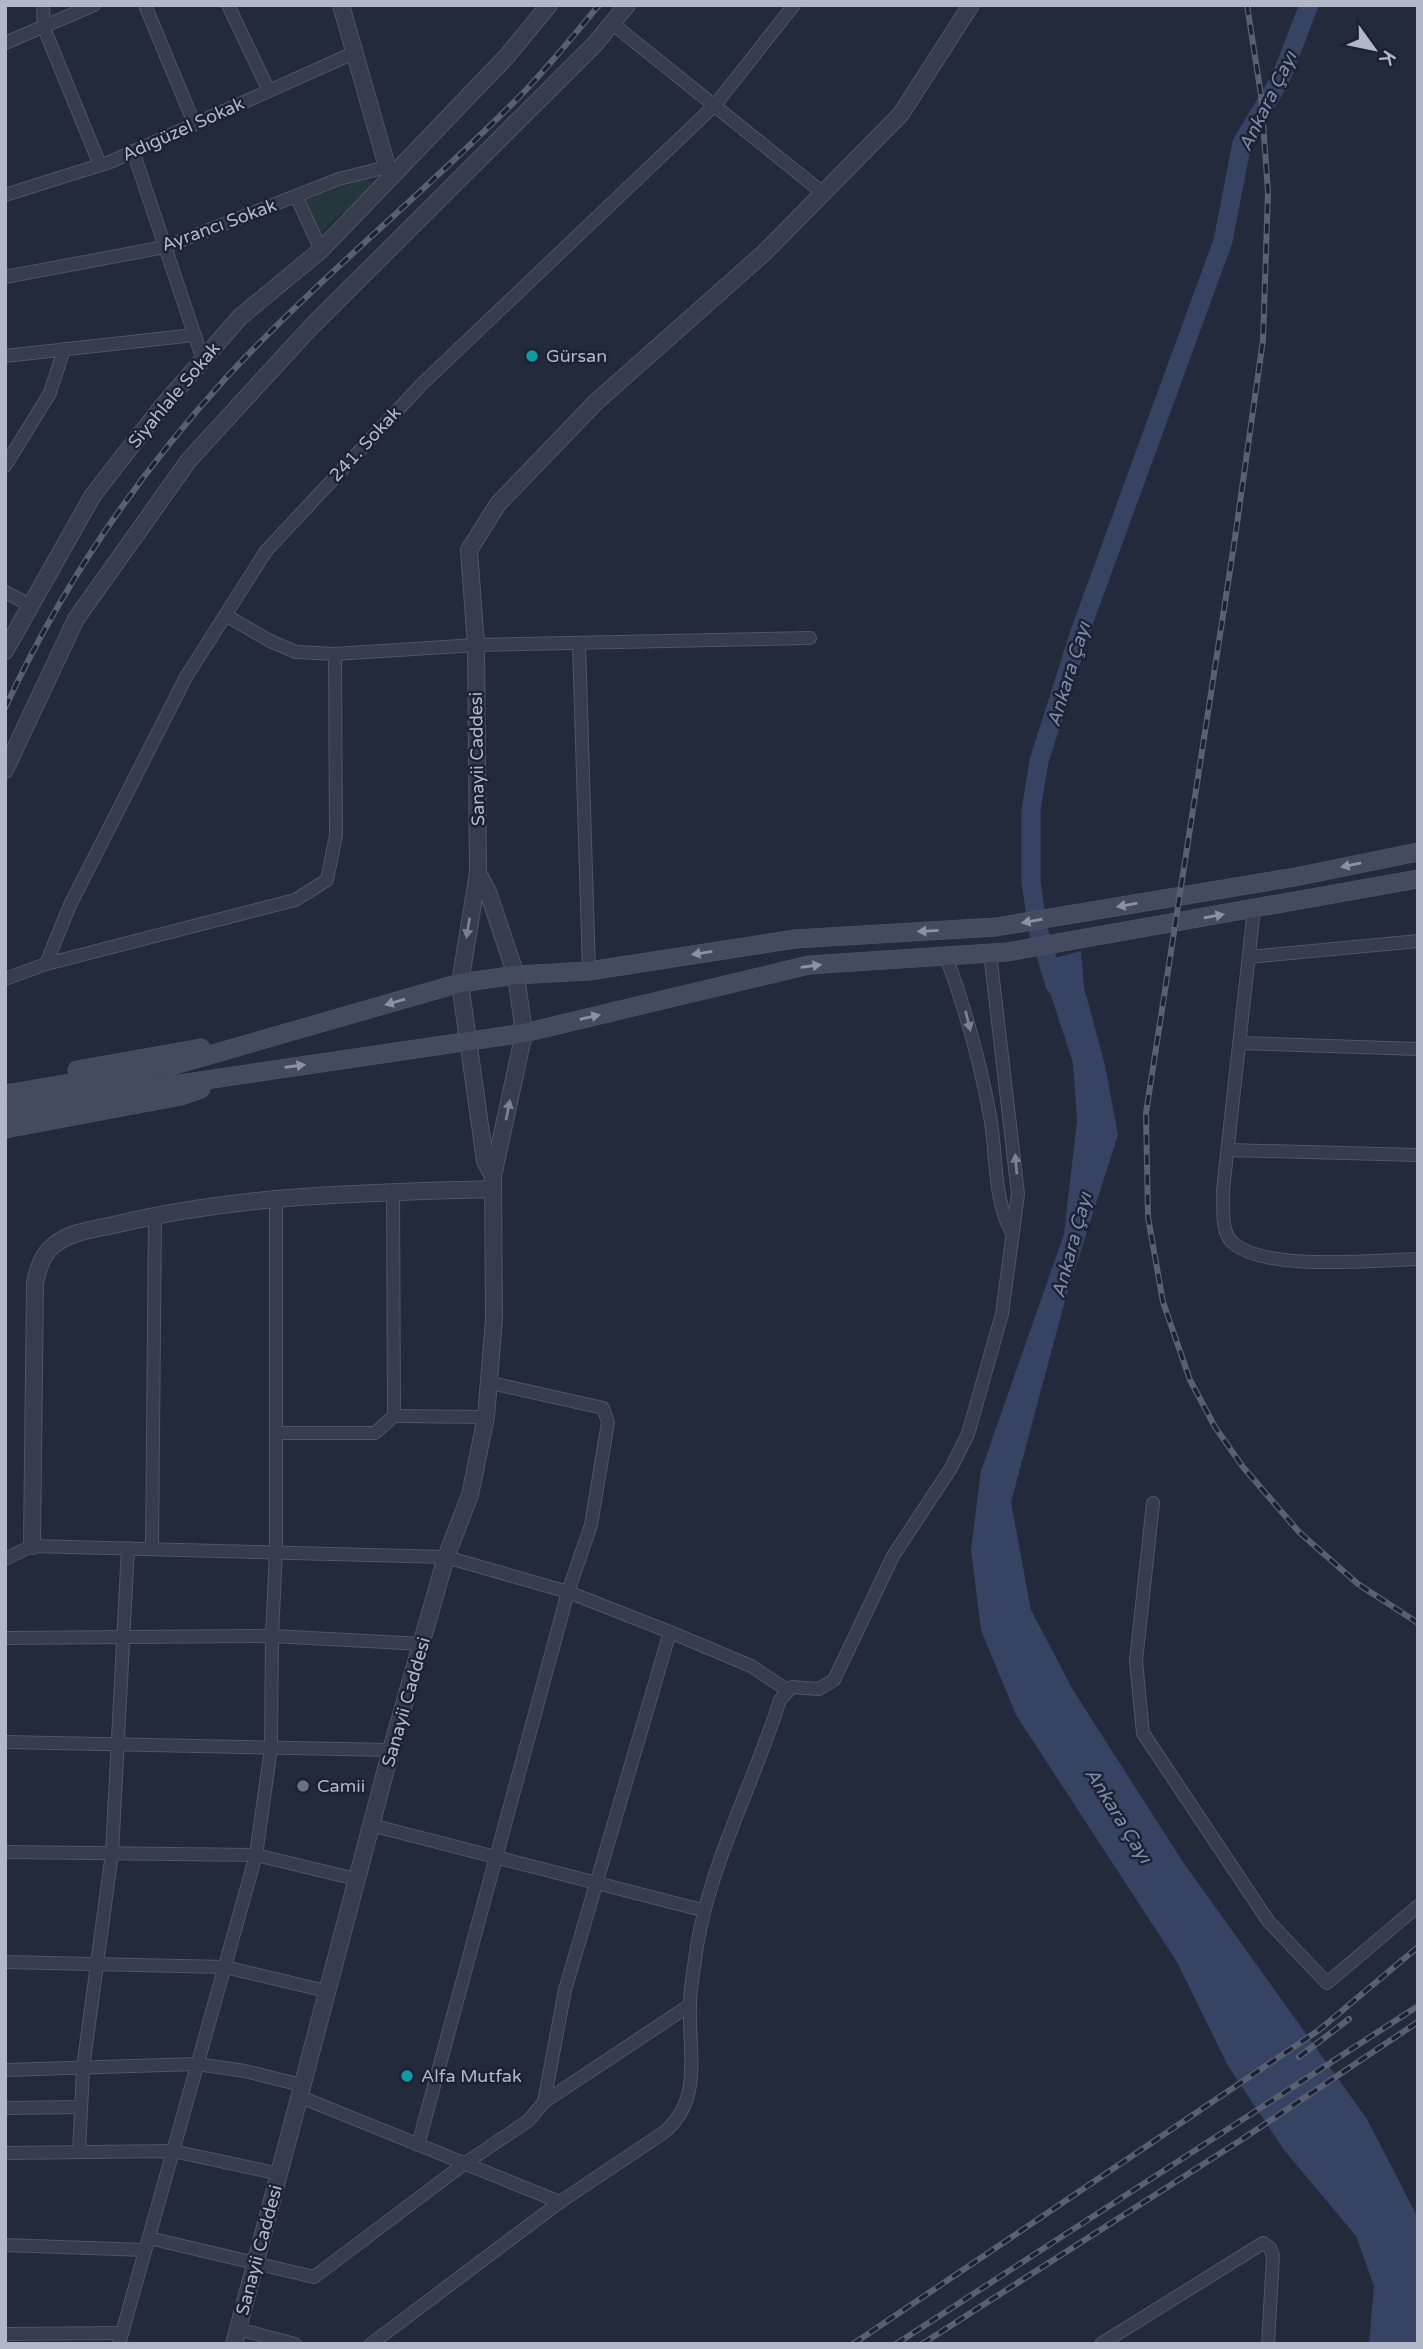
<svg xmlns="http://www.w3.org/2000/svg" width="1423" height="2349" font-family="'Varela Round',sans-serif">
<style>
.green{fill:#25373d}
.water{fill:#374363}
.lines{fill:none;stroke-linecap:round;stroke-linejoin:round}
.river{stroke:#374363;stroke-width:19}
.minor-casing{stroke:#4f5564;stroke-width:14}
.tertiary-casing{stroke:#4f5564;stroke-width:18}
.secondary-casing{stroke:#4f5564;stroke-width:19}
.minor{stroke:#373d4c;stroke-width:12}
.tertiary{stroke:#373d4c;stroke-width:16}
.secondary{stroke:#454b5f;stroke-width:18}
.rail-casing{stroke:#596073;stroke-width:6}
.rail{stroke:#1c2231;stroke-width:3.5;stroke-dasharray:10;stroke-linecap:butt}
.oneway{fill:#8c92a3}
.oneway2{fill:#7b8190}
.culture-dot{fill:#0f9aa8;stroke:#1c2231;stroke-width:2.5}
.worship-dot{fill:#6b7280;stroke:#1c2231;stroke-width:2.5}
.labels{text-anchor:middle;stroke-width:5;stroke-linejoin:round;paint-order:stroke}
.street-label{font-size:18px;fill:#b3b8c8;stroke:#1c2231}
.poi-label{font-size:18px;fill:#b3b8c8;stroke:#1c2231;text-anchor:start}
.water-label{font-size:19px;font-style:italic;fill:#7b8aaf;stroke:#1c2231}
</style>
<rect width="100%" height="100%" fill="#232a3c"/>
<path class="green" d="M367,178l4,3 -1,6 -52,48 -13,-35z"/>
<path class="water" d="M1081,951l3,36 21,78 13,70 -52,162 -55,205 20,108 42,80 110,172 184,257 51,99v126h-49l5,-58 -18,-50 -72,-86 -56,-84 -51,-104 -161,-247 -35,-85 -10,-80 10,-79 83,-237 13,-113 -4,-58 -33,-101z"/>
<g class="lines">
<path class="river" d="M1055,985l-17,-56 -7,-47v-72l8,-49 42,-132 142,-388 19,-98 38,-63 29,-75"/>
<g class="minor-casing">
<g id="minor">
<path d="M43,5l1,23 56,137"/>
<path d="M145,5l49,118"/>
<path d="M228,5l41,86"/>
<path d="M614,25l209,168"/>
<path d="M5,43l89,-38"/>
<path d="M133,151l70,209"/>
<path d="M5,195l105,-33 246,-110"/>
<path d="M296,196l25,54"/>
<path d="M5,277l160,-30 174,-68 48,-12"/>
<path d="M5,356l189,-21"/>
<path d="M5,466l45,-73 14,-44"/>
<path d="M5,592l25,13"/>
<path d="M225,615l45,26 26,11 39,2 141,-9 334,-7"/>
<path d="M579,643l10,328"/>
<path d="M1254,909l-31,281c1,16 -3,40 9,52 32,30 142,18 186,17"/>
<path d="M946,956c19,52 34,105 44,160 7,38 3,81 21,115"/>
<path d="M1249,957l169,-16"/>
<path d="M46,964l24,-59 116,-228 80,-126 156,-167 293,-279 79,-100"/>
<path d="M5,979l41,-15 249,-64 32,-20 9,-45 -1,-181"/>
<path d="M1239,1043l179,6"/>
<path d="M1228,1150l190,5"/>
<path d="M393,1192l1,224 92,1"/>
<path d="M276,1433h99l19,-17"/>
<path d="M1153,1503l-17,158 7,72 126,189 58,61 91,-77"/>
<path d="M152,1549l3,-334"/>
<path d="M5,1559l27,-13 414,11 122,35 102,40 81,34 36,24"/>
<path d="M5,1638l267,-2 151,8"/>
<path d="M5,1742l386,8"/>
<path d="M371,1825l331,85"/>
<path d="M5,1852l251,3 100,24"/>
<path d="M5,1962l220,5 101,24"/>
<path d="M5,2070l192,-6 48,7 56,14"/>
<path d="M298,2096l262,106"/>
<path d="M544,2102l21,-112 105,-358"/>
<path d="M5,2108l76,-1"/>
<path d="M418,2145l150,-553 23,-67 17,-103 -5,-14 -112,-25"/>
<path d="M79,2152l4,-84 29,-215 16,-305"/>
<path d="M5,2153l168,-2 107,23"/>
<path d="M149,2238l165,39 150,-113 64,-43 16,-19 146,-97"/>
<path d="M5,2245l140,5"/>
<path d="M238,2329l57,15"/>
<path d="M5,2334l117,-1"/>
<path d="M119,2344l137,-489 15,-107 1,-112 4,-85v-354"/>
<path d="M371,2344l189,-142 103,-69c41,-32 25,-83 27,-129 0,-12 2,-24 4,-37 10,-93 58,-178 86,-267l12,-13 27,2 15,-9 59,-124 58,-88 17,-34 34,-120 16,-120 -28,-241"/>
<path d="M1101,2344l162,-101 7,5 3,8 -5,88"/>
</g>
</g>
<g class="tertiary-casing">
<g id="tertiary">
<path d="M341,5l49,172"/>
<path d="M5,651l88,-156 68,-87 79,-91 81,-67 186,-194 42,-51"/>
<path d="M5,770l71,-151 113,-159 121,-132 285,-284 32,-39"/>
<path d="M493,1176l-8,-15 -25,-178 18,-110 -2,-228 -7,-95 29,-46 98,-102 168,-149 137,-139 70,-109"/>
<path d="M32,1546l3,-263c3,-14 7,-28 18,-37 17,-15 44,-17 65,-22 125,-30 248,-31 375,-35"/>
<path d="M234,2344l157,-594 55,-193 24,-62 16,-78 8,-98 -1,-143 31,-143 -8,-58 -28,-83 -10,-19"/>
</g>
</g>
<g class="secondary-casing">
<g id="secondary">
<path d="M77,1070l124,-22"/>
<path d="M5,1094l166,-28 289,-83 56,-8 73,-4 206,-32 201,-12 299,-50 123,-25"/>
<path d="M5,1113l174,-29 345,-51 285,-68 198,-13 411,-73"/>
<path d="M5,1129l176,-33 20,-7"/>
</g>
</g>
<use href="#minor" class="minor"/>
<use href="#tertiary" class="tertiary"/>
<use href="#secondary" class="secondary"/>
<g class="rail-casing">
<g id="rail">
<path d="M1247,5l14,90 7,97 -5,148 -28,198 -89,575 2,104 15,85 27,78 25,47 28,40 56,65 59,52 60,39"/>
<path d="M5,708c56,-121 130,-230 220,-329 93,-101 201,-187 298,-286 27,-28 51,-58 76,-88"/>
<path d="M1299,2057l50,-38"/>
<path d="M853,2344l466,-314 99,-83"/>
<path d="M896,2344l522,-338"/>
<path d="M922,2344l319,-204 177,-118"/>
</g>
</g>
<use href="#rail" class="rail"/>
</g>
<defs><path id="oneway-solid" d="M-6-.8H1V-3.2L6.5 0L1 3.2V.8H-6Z" transform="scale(1.75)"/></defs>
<g class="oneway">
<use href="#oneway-solid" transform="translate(1351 865) rotate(168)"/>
<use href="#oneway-solid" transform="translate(1127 905) rotate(170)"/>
<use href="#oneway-solid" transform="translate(1214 916) rotate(-10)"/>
<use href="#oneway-solid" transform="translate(1032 921) rotate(170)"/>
<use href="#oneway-solid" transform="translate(928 931) rotate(177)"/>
<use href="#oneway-solid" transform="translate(702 953) rotate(171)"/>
<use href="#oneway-solid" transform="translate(811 966) rotate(-8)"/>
<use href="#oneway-solid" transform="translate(395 1002) rotate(164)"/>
<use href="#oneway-solid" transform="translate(590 1017) rotate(-13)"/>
<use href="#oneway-solid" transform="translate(295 1066) rotate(-8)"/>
</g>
<g class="oneway2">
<use href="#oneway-solid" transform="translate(468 928) rotate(99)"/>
<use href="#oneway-solid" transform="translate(968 1021) rotate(76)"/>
<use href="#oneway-solid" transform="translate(508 1110) rotate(-79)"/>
<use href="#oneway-solid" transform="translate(1016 1164) rotate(-95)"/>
</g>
<g class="culture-dot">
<circle cx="532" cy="356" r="7"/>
<circle cx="407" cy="2076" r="7"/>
</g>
<circle class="worship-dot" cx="303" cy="1786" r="7"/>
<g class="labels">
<g class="street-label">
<text transform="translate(183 129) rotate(-24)" y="6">Adıgüzel Sokak</text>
<text transform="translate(219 225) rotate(-20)" y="6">Ayrancı Sokak</text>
<text transform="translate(174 395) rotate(-50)" y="6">Siyahlale Sokak</text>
<text transform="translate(365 444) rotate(-47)" y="6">241. Sokak</text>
<text transform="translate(477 759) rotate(-91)" y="6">Sanayii Caddesi</text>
<text transform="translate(406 1702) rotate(-74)" y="6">Sanayii Caddesi</text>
<text transform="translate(259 2250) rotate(-75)" y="6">Sanayii Caddesi</text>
</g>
<g class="poi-label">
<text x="546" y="362">Gürsan</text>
<text x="317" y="1792">Camii</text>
<text x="421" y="2082">Alfa Mutfak</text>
</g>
<g class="water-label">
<text transform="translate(1267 101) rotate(-64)" y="7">Ankara Çayı</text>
<text transform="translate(1068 674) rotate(-73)" y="7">Ankara Çayı</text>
<text transform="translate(1071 1245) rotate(-75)" y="7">Ankara Çayı</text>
<text transform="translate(1119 1815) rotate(58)" y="7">Ankara Çayı</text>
</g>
</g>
<rect width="1423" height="2349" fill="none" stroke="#b3b8c8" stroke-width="14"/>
<g transform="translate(1374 49) rotate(123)" stroke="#1c2231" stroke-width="5" paint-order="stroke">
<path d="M0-5L12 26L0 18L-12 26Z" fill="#b3b8c8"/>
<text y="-10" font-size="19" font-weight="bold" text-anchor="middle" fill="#b3b8c8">K</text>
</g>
</svg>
